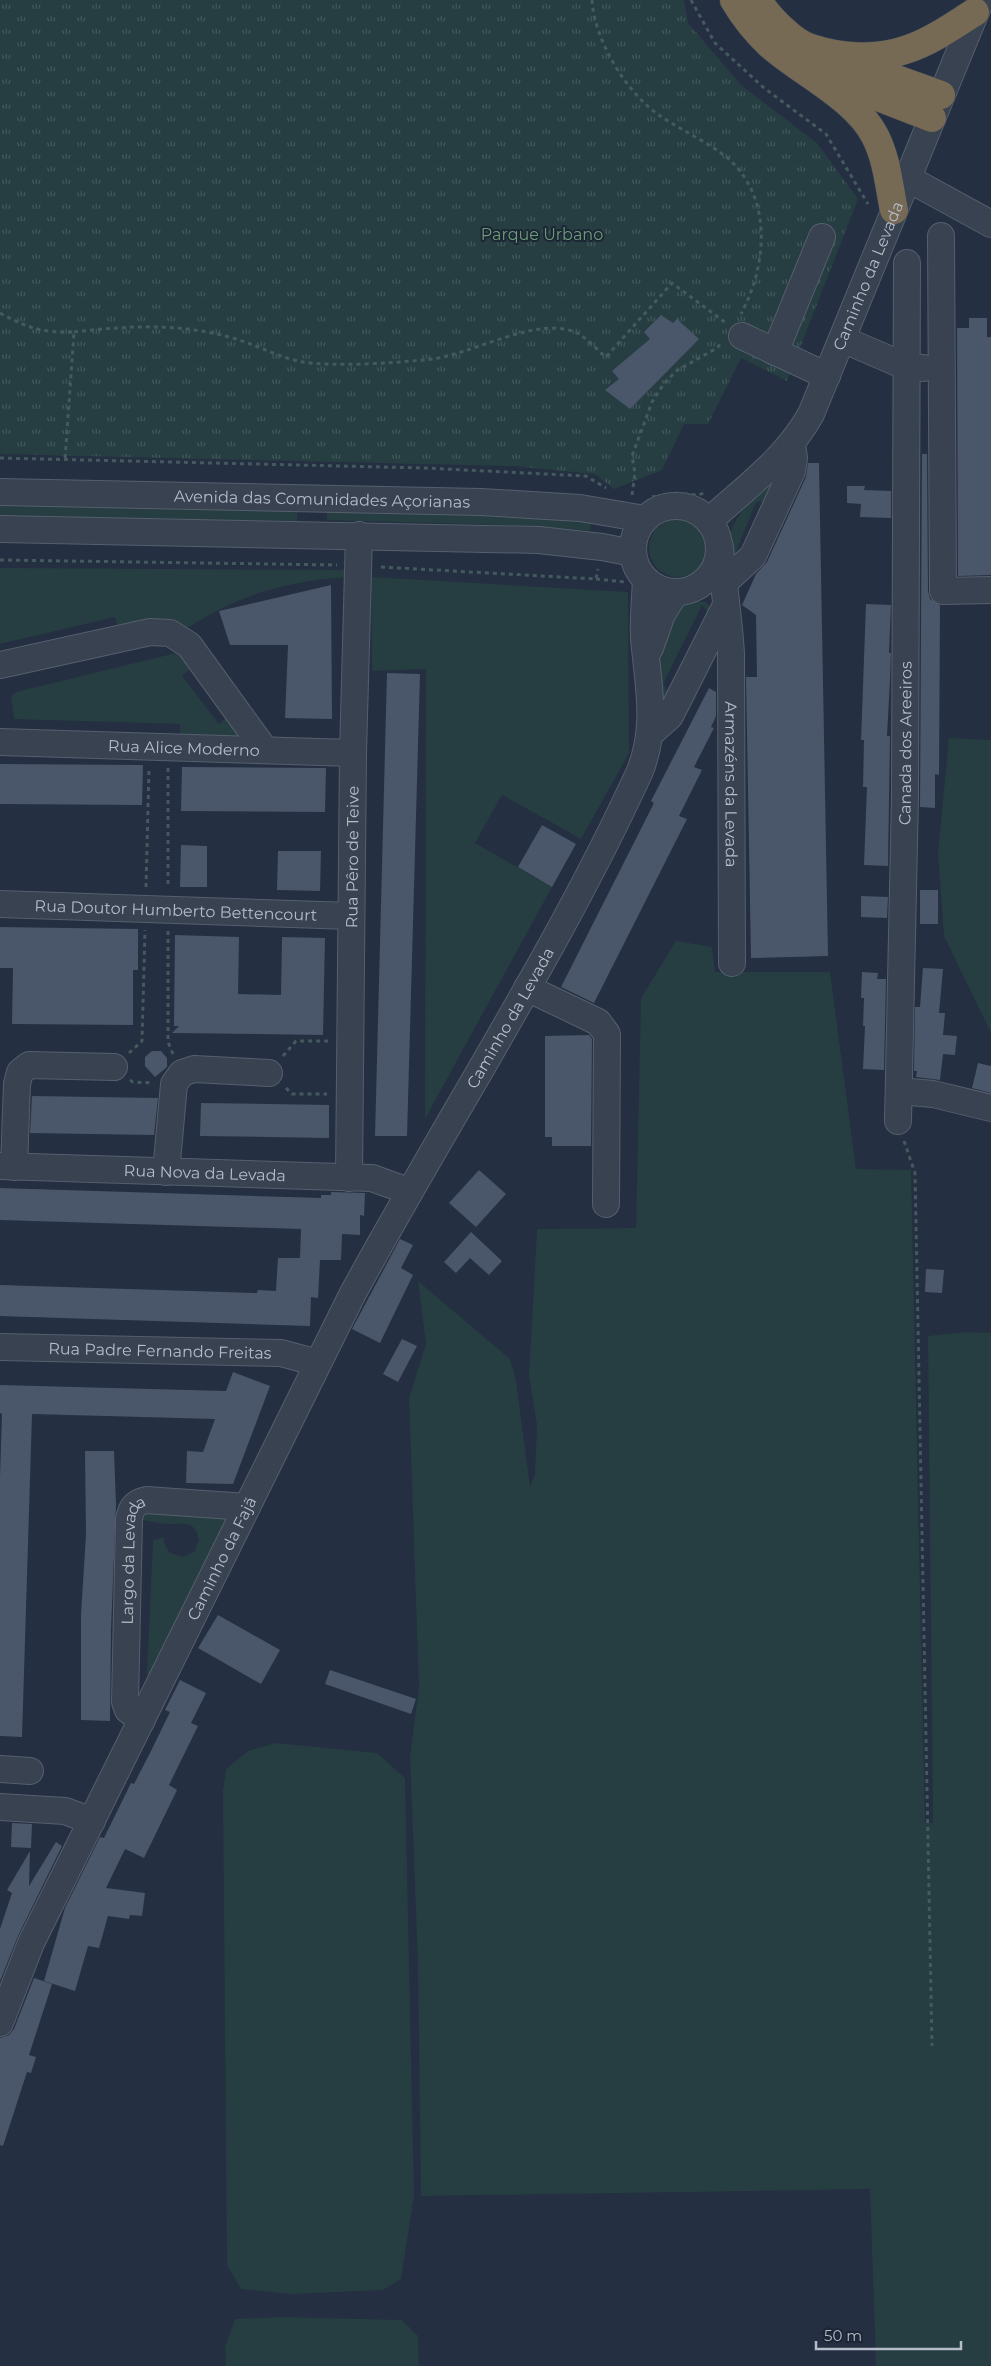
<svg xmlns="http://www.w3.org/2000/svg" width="991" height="2366" font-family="Montserrat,sans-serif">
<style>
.grass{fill:#263e41}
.park{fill:url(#park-tufts)}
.building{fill:#4a566a}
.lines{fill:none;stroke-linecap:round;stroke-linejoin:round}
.minor-casing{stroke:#565f6e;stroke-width:28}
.highway-casing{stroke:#434c5b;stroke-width:29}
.path{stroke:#445a5e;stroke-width:3;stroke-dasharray:4 4;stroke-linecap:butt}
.minor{stroke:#384250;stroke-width:26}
.highway{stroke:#776a55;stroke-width:28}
.labels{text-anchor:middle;stroke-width:4;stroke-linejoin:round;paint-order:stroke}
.park-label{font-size:16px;fill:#6b9d78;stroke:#1d2635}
.street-label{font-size:16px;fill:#b5bdcb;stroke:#1d2635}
</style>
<defs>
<pattern id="park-tufts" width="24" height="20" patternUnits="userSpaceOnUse" patternTransform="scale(1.25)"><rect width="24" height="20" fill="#263e41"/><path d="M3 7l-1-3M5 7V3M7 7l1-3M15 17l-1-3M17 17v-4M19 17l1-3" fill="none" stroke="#43585b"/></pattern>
</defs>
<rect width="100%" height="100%" fill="#242f41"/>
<g class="grass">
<path d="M781,474l-9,27 -16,1 -22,55c-19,-31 27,-65 47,-83z"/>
<path d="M0,500l298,5 -1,16 -297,-5z"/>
<path d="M327,507l265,11 -2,13 -52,-5 -211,-6z"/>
<circle cx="678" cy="548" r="29"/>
<path d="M0,568l347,2 -1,7c-61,5 -105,17 -157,50l-31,-4 -39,8 -4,-14 -115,27z"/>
<path d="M371,577l257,15 1,161 -48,86 -79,-44 -27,48 77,44 -127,232 1,-450 -54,2z"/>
<path d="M687,600l19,2 6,7 -2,7 -8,-11 -39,79 9,13 -7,15c-9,-29 -11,-70 5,-98 3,-6 12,-10 17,-14z"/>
<path d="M180,652l12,15 -10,9 37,48 11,-9 14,23 -64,1v-15l-166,-5 -3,-23 5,-4z"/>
<path d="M949,738l42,2v293l-47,-97 -6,-83z"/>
<path d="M676,941l36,6 3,25h115l26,197 55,1 14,653h8l-5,-487 38,-4 25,1v1033h-115l-6,-177 -449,7 -3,-232 -8,-208 9,-68 -10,-290 17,-54 -8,-63 92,78 6,21 14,107 5,-13 2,-49 -8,-49 8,-147 99,-1 5,-230z"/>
<path d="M147,1511l83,6 -76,156 -7,2 6,-135 11,-3v6l6,10 12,4 12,-5 5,-12c-4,-19 -13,-16 -27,-16 -10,0 -20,-2 -29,-4z"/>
<path d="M276,1743l101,10 28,25 9,418 -13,83 -18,11 -91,4 -51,-5 -14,-24 -4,-474 3,-22 22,-18z"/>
<path d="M281,2317l121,3 16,16 1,30h-193l-1,-19 10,-28z"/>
</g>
<path class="park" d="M0,0h684l4,23 54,63 75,57 41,56 -71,182 -46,-23 -33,66h-24l-22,46 -48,19 -19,-15 -82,-8 -513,-12z"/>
<g class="building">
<path d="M661,315l12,8 4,-4 22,20 -69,70 -25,-19 14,-11 -7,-8 38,-32 -6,-7z"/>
<path d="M969,318h18v19h4v238l-33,1 -1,-248h12z"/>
<path d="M922,454h5l1,137 2,8 10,6 -1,170 -4,-1v34l-15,-1z"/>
<path d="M808,463h11l9,493 -77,2 -5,-281h11l-1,-62 -14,-10 14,-31 11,-12 39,-85z"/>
<path d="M847,486h18l-1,4 27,1v27l-31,-1 1,-13 -14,-1z"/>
<path d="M331,585l1,134 -47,-1 3,-73h-58l-11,-34z"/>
<path d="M866,604l25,1 -2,48h2l-1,27 -3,56h3l-2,130 -24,-1 3,-78h-4l1,-47h-3z"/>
<path d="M387,673l33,1 -13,462h-32z"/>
<path d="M709,688l7,4v24l-5,11 3,1 -20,39 8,3 -23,46 8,3 -93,184 -33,-16 93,-184 -3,-2z"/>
<path d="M0,764l143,1 -1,40 -142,-1z"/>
<path d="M182,767l144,1 -1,44 -144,-1z"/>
<path d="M542,825l34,19 -24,43 -34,-20z"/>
<path d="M181,845l26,1v41h-27z"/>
<path d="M278,851h43l-1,40 -43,-1z"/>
<rect x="920" y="890" width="18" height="34"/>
<path d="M861,896l27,1 -1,21 -26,-1z"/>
<path d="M0,927l138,2v41h-5v55l-121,-1 1,-56h-13z"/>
<path d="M175,935l64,2 -1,57 43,1 1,-58 43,1 -2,97 -151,-2 7,-7h-5z"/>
<path d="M923,968l20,1 -4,44h6l-2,22 14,1 -2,19 -12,-1 -3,26 -24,-3 1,-6h-3l1,-64h5z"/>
<path d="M862,972l16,1 -1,6h9l-2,91 -21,-1 2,-43h-2l1,-28h-3z"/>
<path d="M589,1035l3,4 -1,107h-39v-9h-7v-101z"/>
<path d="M152,1051h9l6,7v9l-12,10 -10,-11v-9z"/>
<path d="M978,1063l13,3v27l-19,-5z"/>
<path d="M32,1096l126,2 -4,37 -124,-2z"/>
<path d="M201,1103l128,2v33l-129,-2z"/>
<path d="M479,1170l27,24 -30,33 -27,-24z"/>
<path d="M0,1188l321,10v-3h10v-3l34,1 -1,23 -4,-1v20l-18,-1 -1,26h-21l-2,38 -7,-1 -1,29 -310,-10v-31l257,8 1,-3 18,1 2,-33h22l1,-29 -301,-9z"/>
<path d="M471,1232l31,29 -13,14 -19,-17 -14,15 -12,-11z"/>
<path d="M400,1239l13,6 -12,23 12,7 -33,68 -28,-14z"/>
<path d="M926,1269l18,1 -2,23 -17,-1z"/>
<path d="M402,1339l15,7 -19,36 -15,-8z"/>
<path d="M233,1372l37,14 -37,98 -47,-1 1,-32 16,1 12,-33 -183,-5 -10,323 -22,-1v-259l2,-63 -2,-1v-28l226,6z"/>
<path d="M85,1451h29l2,54 -5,125 -1,91 -29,-1v-105l5,-80z"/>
<path d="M218,1615l62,35 -19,34 -63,-36z"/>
<path d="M330,1670l86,29 -5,15 -86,-30z"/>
<path d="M180,1680l26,13 -15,30 7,3 -29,59 8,5 -33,68 -19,-9 -19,39 39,5 -3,23 -12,-1 -1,4 -21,-3 -9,32 -11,-2 -13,45 -31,-10 21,-73 35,-71 4,1 27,-55 3,1 17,-33 19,-39 -5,-2z"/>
<path d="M12,1823l20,1 -1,24 -20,-1z"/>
<path d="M56,1842l6,4 -44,90 -18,45v-52l12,-36 -5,-3 23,-39 -1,35z"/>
<path d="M34,1978l18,6 -23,71 7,2 -5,16 -4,-1 -24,74 -3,-1v-107l9,-3 5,-6z"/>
</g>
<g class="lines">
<g class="minor-casing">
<g id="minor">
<path d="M907,178l84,46"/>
<path d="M941,236l2,355 48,-1"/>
<path d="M742,336l85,40"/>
<path d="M842,339l65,28 16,1"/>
<path d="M775,352l47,-115"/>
<path id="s1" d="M0,492l481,10 99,6 65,11"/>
<circle cx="676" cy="549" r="43"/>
<path id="s2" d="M709,521c37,-34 77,-62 102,-107l169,-412"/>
<path d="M0,529l539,11 63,7 31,6"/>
<path id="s3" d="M720,547c3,36 9,71 11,107l1,309"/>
<path d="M726,581l27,-25 39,-85 2,-13 -2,-13"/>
<path d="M650,648l12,-34 14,-22"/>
<path d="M0,665l150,-33 20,1 19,12 76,105"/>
<path d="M651,733l19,-17 56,-111"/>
<path id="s4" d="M0,742l353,11"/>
<path id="s5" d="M0,904l351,12"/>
<path d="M527,988l71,34 9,12 -1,170"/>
<path d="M899,1091l34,3 58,14"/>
<path id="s6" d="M898,1121l7,-325 2,-533"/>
<path id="s7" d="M0,1166l372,12 36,13"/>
<path d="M14,1167l3,-83 3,-12 9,-7 85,2"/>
<path d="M166,1172l8,-88 8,-11 12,-4 75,4"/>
<path id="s8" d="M349,1178l4,-425 6,-218"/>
<path id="s9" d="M0,1347l281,6 37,10"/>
<path id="s10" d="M142,1720l-14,-10 -3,-8 4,-182c2,-12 5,-17 17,-20l101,7"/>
<path d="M0,1769l30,2"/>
<path d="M0,1807l65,4 27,10"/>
<path id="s11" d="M0,2023l31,-80 321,-648c95,-175 205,-343 288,-524 18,-46 8,-86 4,-133 -1,-19 1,-38 2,-58"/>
</g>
</g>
<g class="highway-casing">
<g id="highway">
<path d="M734,0c10,17 21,31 35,44 31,28 87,54 106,92 12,23 14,50 19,74"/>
<path d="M758,0c9,16 35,43 53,48 30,10 67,12 97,1 24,-8 46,-24 67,-37"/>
<path d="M851,63l90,32"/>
<path d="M827,77l105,41"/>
</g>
</g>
<g class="path">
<path d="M592,0c2,40 36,96 70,117 19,13 55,30 70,45 41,41 34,105 9,152"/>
<path d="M691,0l24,43 49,45 62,46 42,70"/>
<path d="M0,313c28,15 42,20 74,19l-9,128"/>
<path d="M74,332c51,-6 101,-9 151,4 27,6 51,21 78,26 33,5 87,1 121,-2 46,-3 112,-46 153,-27 10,5 20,17 29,24l66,-74 54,40"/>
<path d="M0,458l425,10 161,8 20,12"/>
<path d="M632,495l3,-22 -3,-17 20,-54 11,-17 13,-14 41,-23 5,-6"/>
<path d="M652,497l23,-4 22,2 8,-2"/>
<path d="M0,560l337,5"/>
<path d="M381,567l215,12 2,-10"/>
<path d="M596,579l29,3"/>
<path d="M168,768v119"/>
<path d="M146,887l3,-119"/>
<path d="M168,931v111l5,12"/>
<path d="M129,1053l13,-12 3,-111"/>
<path d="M283,1056l13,-15h32"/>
<path d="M130,1080l3,2 20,1"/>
<path d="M286,1088l6,6h35"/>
<path d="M904,1141l11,32 17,873"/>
</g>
<use href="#minor" class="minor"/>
<use href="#highway" class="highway"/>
</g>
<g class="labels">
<g class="park-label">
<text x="542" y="240">Parque Urbano</text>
</g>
<g class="street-label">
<text dy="6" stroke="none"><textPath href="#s2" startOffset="298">Caminho da Levada</textPath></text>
<text dy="6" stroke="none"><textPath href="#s1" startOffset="322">Avenida das Comunidades Açorianas</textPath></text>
<text dy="6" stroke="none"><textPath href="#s6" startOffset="378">Canada dos Areeiros</textPath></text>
<text dy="6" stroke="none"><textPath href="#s4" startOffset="184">Rua Alice Moderno</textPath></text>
<text dy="6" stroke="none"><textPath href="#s3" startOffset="238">Armazéns da Levada</textPath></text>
<text dy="6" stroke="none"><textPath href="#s8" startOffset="321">Rua Pêro de Teive</textPath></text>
<text dy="6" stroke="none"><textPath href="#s5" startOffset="176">Rua Doutor Humberto Bettencourt</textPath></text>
<text dy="6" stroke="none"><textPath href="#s11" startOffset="1128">Caminho da Levada</textPath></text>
<text dy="6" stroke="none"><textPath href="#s7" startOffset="205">Rua Nova da Levada</textPath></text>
<text dy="6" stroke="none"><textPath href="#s9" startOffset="160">Rua Padre Fernando Freitas</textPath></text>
<text dy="6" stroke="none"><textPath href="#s11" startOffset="515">Caminho da Fajã</textPath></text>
<text dy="6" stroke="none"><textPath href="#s10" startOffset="169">Largo da Levada</textPath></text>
</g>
</g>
<path d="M816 2341v8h145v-8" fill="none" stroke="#b5bdcb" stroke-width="2.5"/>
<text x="824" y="2341" font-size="15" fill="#b5bdcb" stroke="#1d2635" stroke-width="4" paint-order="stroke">50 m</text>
</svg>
